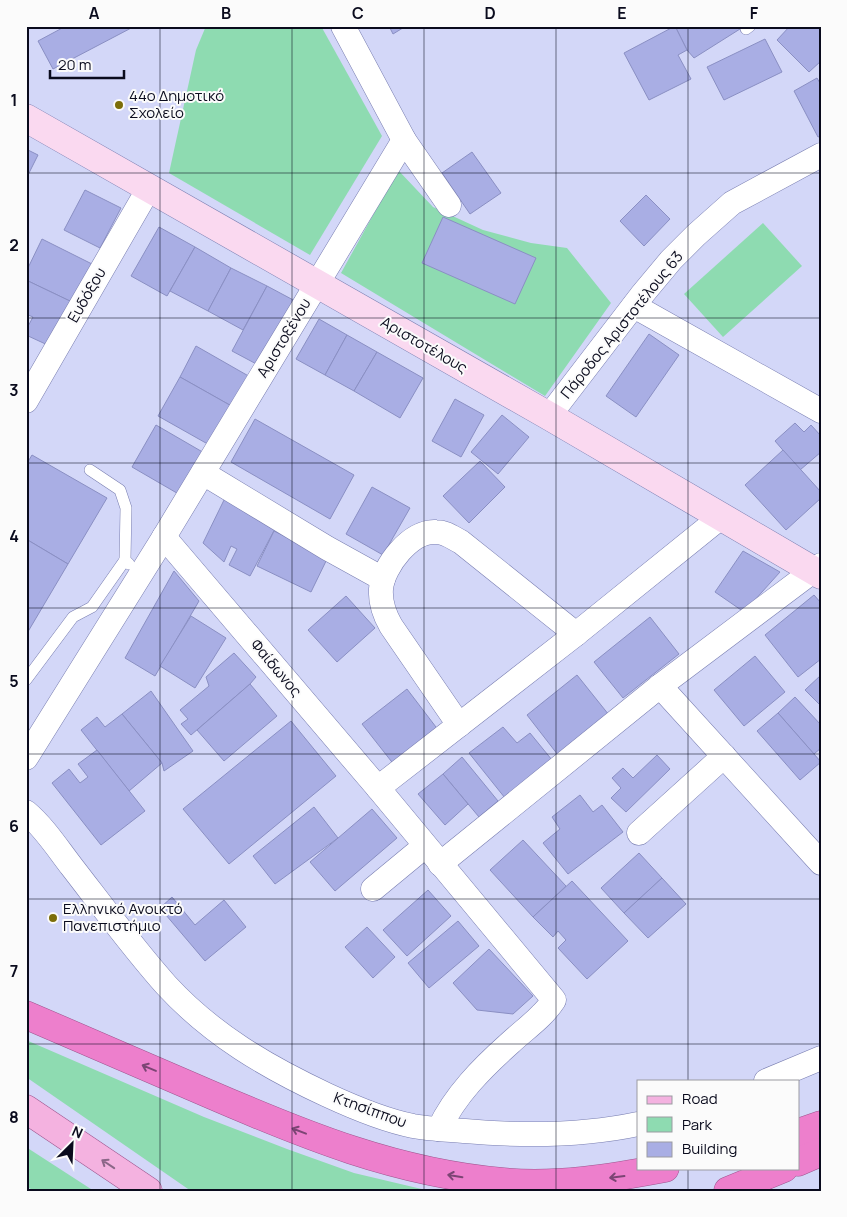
<svg xmlns="http://www.w3.org/2000/svg" width="847" height="1217" font-family="Manrope,sans-serif">
<style>
.green{fill:#8edbb1}
.building{fill:#a9aee4;stroke:#8a8fc3}
.lines{fill:none;stroke-linecap:round;stroke-linejoin:round}
.lane-casing{stroke:#797eb1;stroke-width:12}
.street-casing{stroke:#797eb1;stroke-width:25}
.secondary-casing{stroke:#797eb1;stroke-width:29}
.primary-casing{stroke:#9e568f;stroke-width:29}
.highway-casing{stroke:#9e568f;stroke-width:29}
.lane{stroke:#fff;stroke-width:11}
.street{stroke:#fff;stroke-width:24}
.secondary{stroke:#fad9f0;stroke-width:28}
.primary{stroke:#f4b2e0;stroke-width:28}
.highway{stroke:#ed7fcc;stroke-width:28}
.oneway{stroke:#7c4574}
.oneway2{stroke:#8b6788}
.grid{fill:none;stroke:#0a0b1d;stroke-width:1;stroke-opacity:0.55}
.poi-dot{fill:#7c6e0a;stroke:#fbfbfb;stroke-width:2}
.labels{text-anchor:middle;stroke-width:4;stroke-linejoin:round;paint-order:stroke}
.poi-label{font-size:15px;fill:#0a0b1d;stroke:#fbfbfb;text-anchor:start}
.street-label{font-size:15px;fill:#0a0b1d;stroke:#fbfbfb}
.neatline{fill:none;stroke:#0a0b1d;stroke-width:2}
.grid-label{font-size:16px;text-anchor:middle;font-weight:bold;fill:#0a0b1d}
</style>
<rect width="100%" height="100%" fill="#d3d7f8"/>
<g class="green">
<path d="M206,26h115l61,110 -72,119 -141,-82 27,-123z"/>
<path d="M398,170l35,37 50,23 48,13 36,5 44,55 -66,93 -204,-123z"/>
<path d="M763,223l39,43 -79,71 -39,-43z"/>
<path d="M26,1040l178,77 83,32 67,24 76,18h-239l-165,-114z"/>
<path d="M26,1147l68,44h-60l-8,-5z"/>
</g>
<g class="building">
<path d="M66,26h69l-82,43 -15,-28z"/>
<path d="M389,26h17l-13,8z"/>
<path d="M675,26h63l2,3 -46,29 -7,-8z"/>
<path d="M675,26l12,24 -9,5 13,24 -42,21 -25,-47z"/>
<path d="M790,26h31v35l-12,11 -32,-32z"/>
<path d="M765,39l17,33 -58,28 -17,-33z"/>
<path d="M817,78l4,7v51l-3,1 -24,-46z"/>
<path d="M26,149l12,6 -12,24z"/>
<path d="M472,152l29,41 -31,21 -28,-41z"/>
<path d="M85,190l36,18 -21,40 -36,-18z"/>
<path d="M646,195l24,24 -26,27 -24,-25z"/>
<path d="M443,217l93,41 -21,46 -93,-41z"/>
<path d="M159,227l36,20 -28,49 -36,-20z"/>
<path d="M42,239l50,25 -20,38 -46,-22v-8z"/>
<path d="M195,247l36,21 -23,43 -38,-20z"/>
<path d="M231,268l36,18 -24,44 -35,-19z"/>
<path d="M26,280l46,22 -20,45 -26,-12v-5l7,-13 -7,-3z"/>
<path d="M267,286l30,16 -35,65 -30,-16z"/>
<path d="M319,319l28,16 -22,40 -29,-16z"/>
<path d="M649,334l30,21 -43,62 -30,-21z"/>
<path d="M347,335l30,17 -23,39 -29,-16z"/>
<path d="M196,346l56,32 -17,30 -55,-31z"/>
<path d="M377,352l46,26 -23,40 -46,-27z"/>
<path d="M180,377l55,31 -22,39 -55,-31z"/>
<path d="M455,399l29,16 -23,42 -29,-16z"/>
<path d="M502,415l27,22 -31,37 -27,-22z"/>
<path d="M255,419l99,56 -24,44 -99,-57z"/>
<path d="M795,423l9,9 7,-7 10,11v16l-21,18 -25,-29z"/>
<path d="M156,425l50,29 -24,42 -50,-29z"/>
<path d="M783,450l38,42v6l-35,32 -41,-45z"/>
<path d="M32,455l75,43 -39,66 -42,-25v-74z"/>
<path d="M480,461l25,26 -36,36 -26,-27z"/>
<path d="M372,487l38,21 -27,47 -37,-21z"/>
<path d="M225,498l52,27 -27,51 -21,-11 8,-16 -6,-3 -7,16 -21,-19z"/>
<path d="M274,531l54,26 -17,35 -54,-26z"/>
<path d="M26,539l42,25 -42,71z"/>
<path d="M743,551l37,21 -36,40 -29,-20z"/>
<path d="M174,571l25,30 -44,75 -30,-18z"/>
<path d="M814,595l7,8v56l-23,18 -33,-42z"/>
<path d="M346,596l29,32 -38,34 -29,-32z"/>
<path d="M191,616l35,22 -31,50 -35,-22z"/>
<path d="M650,617l29,37 -56,44 -29,-36z"/>
<path d="M234,653l22,24 -6,7 -59,51 -10,-11 7,-5 -8,-9 29,-24 -3,-9z"/>
<path d="M755,656l30,36 -41,34 -30,-36z"/>
<path d="M577,675l32,40 -51,40 -31,-40z"/>
<path d="M821,675v31l-16,-16z"/>
<path d="M250,684l27,32 -53,45 -27,-31z"/>
<path d="M407,689l32,42 -44,35 -33,-42z"/>
<path d="M151,691l42,60 -29,20 -2,-8 -40,-49z"/>
<path d="M795,697l26,28v23l-7,6 -36,-41z"/>
<path d="M778,713l43,49 -21,18 -43,-49z"/>
<path d="M122,714l40,49 -33,28 -48,-61 16,-13 8,10z"/>
<path d="M291,721l45,55 -107,88 -46,-55z"/>
<path d="M503,727l14,16 13,-10 22,27 -47,38 -36,-45z"/>
<path d="M97,750l48,61 -44,34 -49,-62 17,-14 11,14 8,-6 -10,-13z"/>
<path d="M657,755l13,14 -44,43 -15,-14 10,-10 -9,-10 11,-10 10,10z"/>
<path d="M462,757l36,44 -19,16 -36,-43z"/>
<path d="M443,774l25,30 -23,21 -27,-31z"/>
<path d="M580,795l13,17 9,-7 21,27 -55,42 -25,-31 17,-14 -8,-12z"/>
<path d="M314,807l24,31 -63,46 -22,-28z"/>
<path d="M372,809l25,29 -62,53 -25,-29z"/>
<path d="M523,840l43,46 -33,31 -43,-47z"/>
<path d="M639,853l23,25 -38,35 -23,-25z"/>
<path d="M662,878l24,26 -38,34 -24,-25z"/>
<path d="M572,881l56,60 -41,38 -29,-31 8,-8 -8,-9 -5,6 -20,-20z"/>
<path d="M428,890l23,26 -44,40 -24,-26z"/>
<path d="M172,897l23,28 29,-25 22,27 -41,34 -45,-53z"/>
<path d="M458,921l21,25 -50,42 -21,-25z"/>
<path d="M367,927l28,30 -22,21 -28,-31z"/>
<path d="M489,949l44,47 -20,18 -36,-4 -24,-27z"/>
</g>
<g class="lines">
<g class="lane-casing">
<g id="lane">
<path d="M746,29l4,-3"/>
<path d="M90,470l30,20 6,18 -1,52 4,4"/>
<path d="M26,680l47,-63 19,-10 33,-47"/>
</g>
</g>
<g class="street-casing">
<g id="street">
<path d="M343,26l61,114 45,65"/>
<path d="M634,306l187,105"/>
<path d="M26,401l123,-213"/>
<path d="M549,416l92,-120 30,-36 25,-25 36,-32 89,-48"/>
<path d="M203,473l124,75 56,31"/>
<path d="M164,537l214,251 176,212c-11,17 -29,29 -44,43 -28,25 -55,52 -71,86"/>
<path d="M660,686l161,177"/>
<path d="M459,725l-68,-99c-7,-12 -11,-23 -10,-37 2,-23 30,-59 55,-57 10,0 17,6 25,10l115,92"/>
<path d="M26,758l138,-221 240,-397"/>
<path d="M378,788l198,-154 145,-117"/>
<path d="M26,812c18,15 32,37 46,55 31,40 61,81 94,118 46,50 101,82 161,110 28,13 56,25 86,31 17,3 35,4 52,5 58,5 117,5 173,-7"/>
<path d="M639,833l85,-77"/>
<path d="M440,864l220,-178 161,-121"/>
<path d="M373,889l52,-43"/>
<path d="M766,1081l55,-23"/>
</g>
</g>
<g class="secondary-casing">
<path id="secondary" d="M26,118l523,298 272,159"/>
</g>
<g class="primary-casing">
<path id="primary" d="M26,1109l122,82"/>
</g>
<g class="highway-casing">
<g id="highway">
<path d="M26,1015c60,26 121,52 181,78 97,42 190,80 296,89 54,5 109,-4 162,-14"/>
<path d="M798,1133l23,-8"/>
<path d="M798,1162l23,-10"/>
<path d="M728,1191l56,-23"/>
</g>
</g>
<use href="#lane" class="lane"/>
<use href="#street" class="street"/>
<use href="#secondary" class="secondary"/>
<use href="#primary" class="primary"/>
<use href="#highway" class="highway"/>
</g>
<defs><path id="oneway-shaft" d="M-6 0H5M1.5-3L5.5 0L1.5 3" fill="none" stroke-width="1.6" stroke-linecap="round" stroke-linejoin="round" transform="scale(1.25)"/></defs>
<g class="oneway">
<use href="#oneway-shaft" transform="translate(149 1068) rotate(-157)"/>
<use href="#oneway-shaft" transform="translate(299 1131) rotate(-159)"/>
<use href="#oneway-shaft" transform="translate(455 1176) rotate(-171)"/>
<use href="#oneway-shaft" transform="translate(617 1177) rotate(173)"/>
</g>
<use class="oneway2" href="#oneway-shaft" transform="translate(108 1164) rotate(-146)"/>
<path class="grid" d="M160,26v1165M292,26v1165M424,26v1165M556,26v1165M688,26v1055M26,173h795M26,318h795M26,463h795M26,608h795M26,754h795M26,899h795M26,1044h795M688,1168v23"/>
<g class="poi-dot">
<circle cx="119" cy="105" r="5"/>
<circle cx="53" cy="918" r="5"/>
</g>
<g class="labels">
<g class="poi-label">
<text x="129" y="101">44ο Δημοτικό<tspan x="129" dy="17">Σχολείο</tspan></text>
<text x="63" y="914">Ελληνικό Ανοικτό<tspan x="63" dy="17">Πανεπιστήμιο</tspan></text>
</g>
<g class="street-label">
<text transform="translate(87 295) rotate(-60)" y="5">Ευδόξου</text>
<text transform="translate(622 325) rotate(-51)" y="5">Πάροδος Αριστοτέλους 63</text>
<text transform="translate(284 338) rotate(-59)" y="5">Αριστοξένου</text>
<text transform="translate(424 345) rotate(30)" y="5">Αριστοτέλους</text>
<text transform="translate(276 668) rotate(50)" y="5">Φαίδωνος</text>
<text transform="translate(370 1110) rotate(20)" y="5">Κτησίππου</text>
</g>
</g>
<rect width="847" height="1217" fill="none" stroke="#fbfbfb" stroke-width="55"/>
<rect x="637" y="1080" width="162" height="90" fill="#fbfbfb" stroke="#9b9ba2"/>
<rect x="647" y="1096" width="25" height="8" fill="#f4b2e0" stroke="#9b9ba2"/>
<text x="682" y="1104" font-size="15" fill="#0a0b1d">Road</text>
<rect x="647" y="1117" width="25" height="15" fill="#8edbb1" stroke="#9b9ba2"/>
<text x="682" y="1130" font-size="15" fill="#0a0b1d">Park</text>
<rect x="647" y="1142" width="25" height="15" fill="#a9aee4" stroke="#9b9ba2"/>
<text x="682" y="1154" font-size="15" fill="#0a0b1d">Building</text>
<g transform="translate(72 1144) rotate(24)" stroke="#fbfbfb" stroke-width="4" paint-order="stroke">
<path d="M0-4L9 19L0 12L-9 19Z" fill="#0a0b1d"/>
<text y="-8" font-size="14" font-weight="bold" text-anchor="middle" fill="#0a0b1d">N</text>
</g>
<path d="M50 70v8h74v-8" fill="none" stroke="#0a0b1d" stroke-width="2.5"/>
<text x="58" y="70" font-size="15" fill="#0a0b1d" stroke="#fbfbfb" stroke-width="4" paint-order="stroke">20 m</text>
<rect x="28" y="28" width="792" height="1162" class="neatline"/>
<g class="grid-label">
<text x="94" y="19">A</text>
<text x="226" y="19">B</text>
<text x="358" y="19">C</text>
<text x="490" y="19">D</text>
<text x="622" y="19">E</text>
<text x="754" y="19">F</text>
<text x="14" y="106">1</text>
<text x="14" y="251">2</text>
<text x="14" y="396">3</text>
<text x="14" y="542">4</text>
<text x="14" y="687">5</text>
<text x="14" y="832">6</text>
<text x="14" y="977">7</text>
<text x="14" y="1123">8</text>
</g>
</svg>
